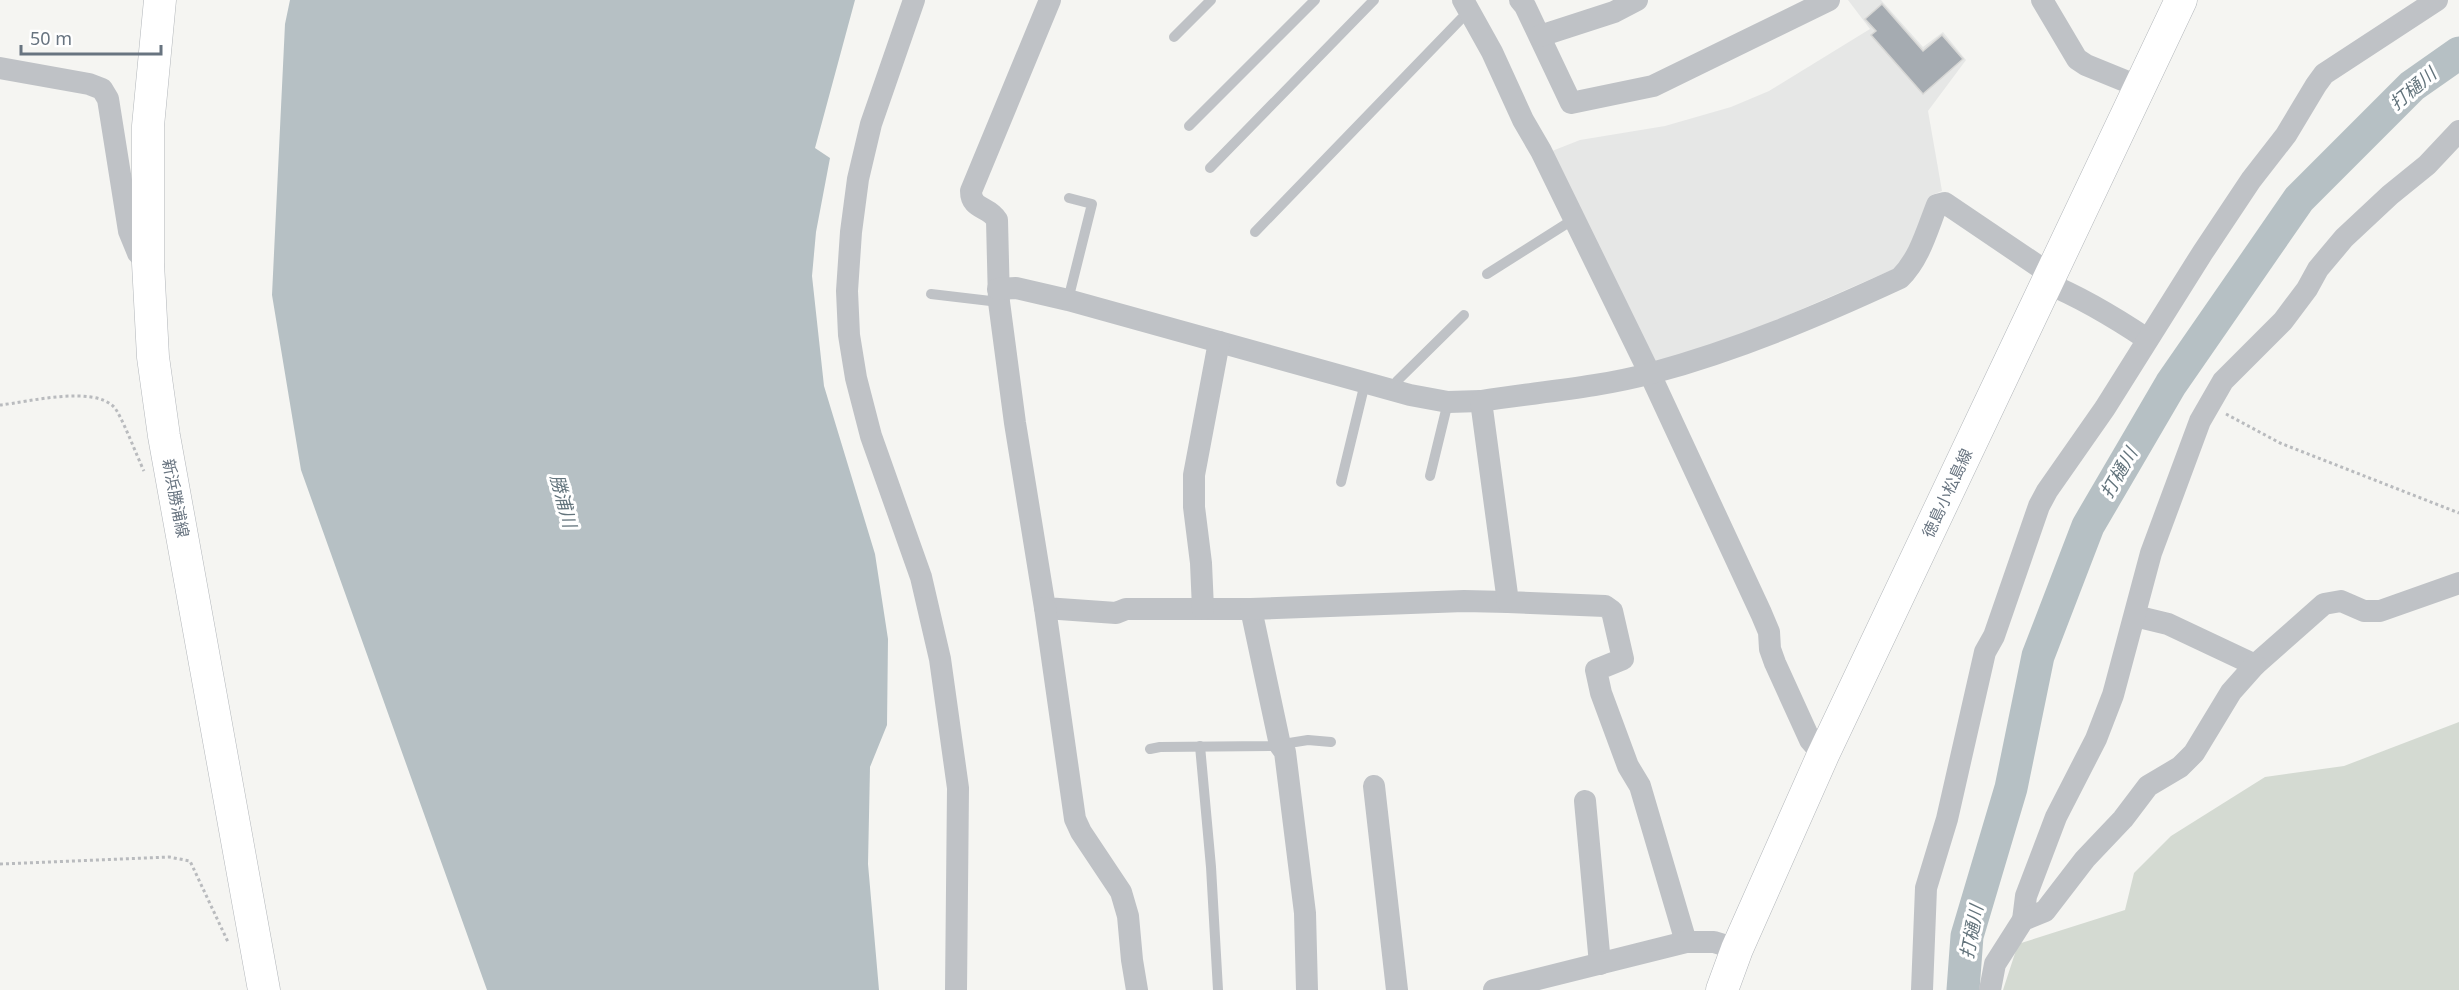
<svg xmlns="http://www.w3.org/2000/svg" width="2459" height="990" font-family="'Noto Sans','Noto Sans JP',sans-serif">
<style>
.built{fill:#e6e7e6}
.green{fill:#d4dad2}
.water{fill:#b6c0c4}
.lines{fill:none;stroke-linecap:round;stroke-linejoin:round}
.river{stroke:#b6c0c4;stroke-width:33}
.building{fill:#a5abb1;stroke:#d7d7d5;stroke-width:1.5}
.secondary-casing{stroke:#b2b6ba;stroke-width:33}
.path{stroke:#b9bbbe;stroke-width:3;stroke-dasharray:3 3;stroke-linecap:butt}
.service{stroke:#bfc2c6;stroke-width:10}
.minor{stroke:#bfc2c6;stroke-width:22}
.secondary{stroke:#fff;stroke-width:32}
.labels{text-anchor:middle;stroke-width:6;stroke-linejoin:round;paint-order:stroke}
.street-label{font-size:16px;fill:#687480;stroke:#fff}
.water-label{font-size:18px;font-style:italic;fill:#63747c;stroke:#fff}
</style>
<rect width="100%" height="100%" fill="#f5f5f2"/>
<path class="built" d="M1848,0h33l42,47 20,-15 23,28 -38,51 14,80 -10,4 -29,70 -170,74 -77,23 -109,-209 33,-13 85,-14 66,-19 38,-16 101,-62z"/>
<path class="green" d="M2459,722v268h-456l15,-46 107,-34 9,-37 37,-37 94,-59 79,-11z"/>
<path class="water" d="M290,0h565l-40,148 15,10 -14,74 -4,44 12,110 51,168 13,85 -1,86 -17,42 -2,97 11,126h-392l-186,-520 -29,-175 13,-271z"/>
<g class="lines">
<path class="river" d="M1963,990l4,-54 44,-148 27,-132 50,-130 83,-142 128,-185 113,-113 47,-33"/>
</g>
<path class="building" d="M1882,4l41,47 19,-16 21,24 -40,35 -52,-59 5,-4 -11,-12z"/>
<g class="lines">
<g class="secondary-casing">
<g id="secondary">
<path d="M160,0l-12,126v137l5,94 11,79 100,554"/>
<path d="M1722,990l15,-41 86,-194 358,-755"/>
</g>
</g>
<g class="path">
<path d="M0,405c29,-3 92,-20 114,2 7,7 24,52 30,64"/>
<path d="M2226,414l54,29 179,70"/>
<path d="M0,864l169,-7 21,4 38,81"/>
</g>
<g class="service">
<path d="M1174,37l37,-37"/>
<path d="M1189,126l126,-126"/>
<path d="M1210,168l164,-168"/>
<path d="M1255,232l206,-213 8,-5"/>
<path d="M1487,274l87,-55"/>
<path d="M931,294l68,8"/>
<path d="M1068,300l24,-96 -23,-6"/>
<path d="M1394,390l3,-9 67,-66"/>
<path d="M1430,476l18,-74"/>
<path d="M1341,482l24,-99"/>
<path d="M1200,746l11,121 7,123"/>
<path d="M1150,749l10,-2 110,-1 38,-6 23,2"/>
</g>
<g class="minor">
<path d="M914,0l-43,124 -13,55 -7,53 -4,59 2,44 7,43 15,58 50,141 19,82 18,129 -2,202"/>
<path d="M1050,0l-79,191c0,19 18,15 26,29l2,82 16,121 30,185 71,5 10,-4h125l29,136 5,7 20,161 2,77"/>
<path d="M1463,0l29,52 31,68 18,31 109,223 111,239 8,19 1,17 5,14 35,77 13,15"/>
<path d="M1520,0l5,6 46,97 82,-17 176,-86"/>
<path d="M2042,0l35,59 9,6 54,22"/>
<path d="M1540,36l74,-24 23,-12"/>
<path d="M0,68l89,16 13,5 6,10 21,132 9,22 9,10"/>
<path d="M2046,283c37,15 68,34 101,56"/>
<path d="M998,289l18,-1 52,12 342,95 38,7 33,-1"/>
<path d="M1045,608l30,211 6,13 40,60 7,24 4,44 5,30"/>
<path d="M1203,609l-2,-46 -7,-56v-32l25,-133"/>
<path d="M1251,609l213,-8 44,1"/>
<path d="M2135,616l33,8 87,41 69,-61 17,-3 23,10h16l79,-28"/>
<path d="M1374,786l23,204"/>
<path d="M1585,801l15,163"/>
<path d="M2023,920l3,-24 30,-79 40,-78 17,-44 38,-142 49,-132 23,-40 60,-60 24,-32 11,-20 26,-31 46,-43 37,-30 32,-34"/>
<path d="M1686,942l-46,-156 -12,-20 -27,-73 -5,-23 27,-11 -11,-48 -7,-5 -97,-4 -27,-201c57,-9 116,-13 171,-28 86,-23 168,-58 248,-95 20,-20 27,-48 37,-73l8,-2 105,71"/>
<path d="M1494,990l192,-48h28l23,7"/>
<path d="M1922,990l4,-102 21,-69 38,-167 9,-16 45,-130 8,-15 58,-83 98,-156 48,-72 35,-45 30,-50 8,-11 113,-74"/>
<path d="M1990,990l5,-26 28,-44 22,-9 40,-52 38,-40 25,-33 32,-19 14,-14 37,-61 24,-27"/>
</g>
<use href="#secondary" class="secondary"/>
</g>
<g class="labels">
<g class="street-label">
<text transform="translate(1947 493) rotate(-65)" y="6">徳島小松島線</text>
<text transform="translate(176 498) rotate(79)" y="6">新浜勝浦線</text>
</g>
<g class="water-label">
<text transform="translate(2413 89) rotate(-40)" y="6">打樋川</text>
<text transform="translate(2119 473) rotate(-60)" y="6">打樋川</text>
<text transform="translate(563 501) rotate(75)" y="6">勝浦川</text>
<text transform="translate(1972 932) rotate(-79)" y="6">打樋川</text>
</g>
</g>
<path d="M21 45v9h140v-9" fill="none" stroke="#687480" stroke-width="3"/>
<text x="30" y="45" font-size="18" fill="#687480" stroke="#ffffff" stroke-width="4.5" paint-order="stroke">50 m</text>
</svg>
